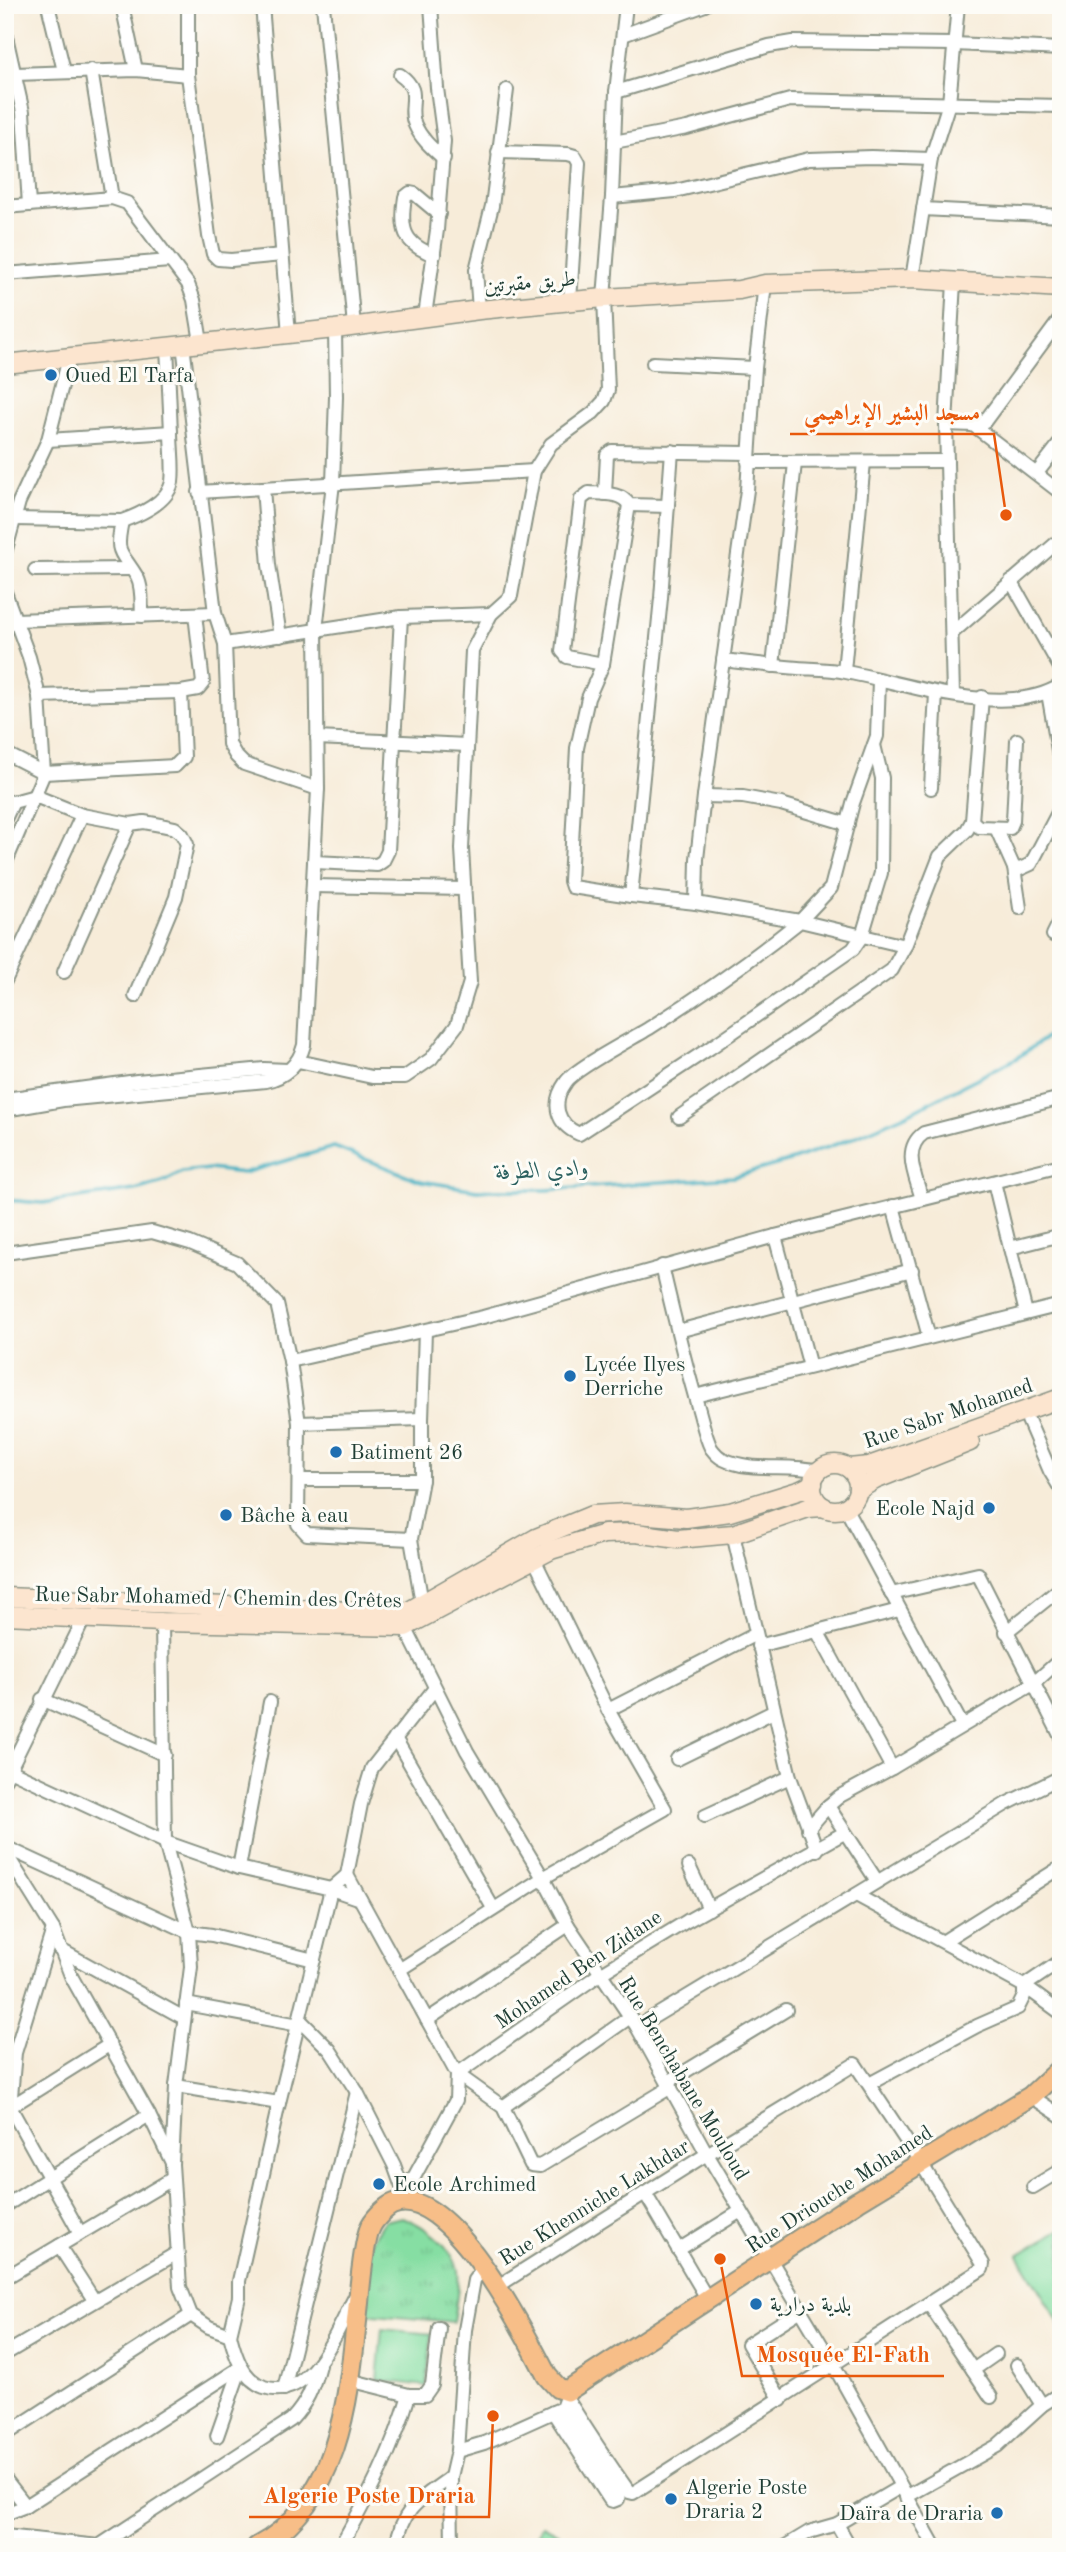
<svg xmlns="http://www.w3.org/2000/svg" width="1066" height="2552" font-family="'Old Standard TT',Amiri,serif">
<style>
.park{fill:url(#park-tufts);stroke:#528e6c;stroke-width:2}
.pitch{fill:#86dea3;stroke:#528e6c;stroke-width:2}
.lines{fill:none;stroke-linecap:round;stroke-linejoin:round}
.stream{stroke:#45b1c2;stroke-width:3.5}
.street-casing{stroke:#8b9486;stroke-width:16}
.secondary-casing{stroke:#8b9486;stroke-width:21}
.primary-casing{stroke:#8b9486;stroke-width:23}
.street{stroke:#fff;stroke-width:12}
.secondary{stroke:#fce5cf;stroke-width:18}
.primary{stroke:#f7be88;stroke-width:19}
.poi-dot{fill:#1f6fb2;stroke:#fdfcf7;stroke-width:2.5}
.labels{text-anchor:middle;stroke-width:6;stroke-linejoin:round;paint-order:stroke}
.street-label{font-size:21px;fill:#1f3d34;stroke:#fdfcf7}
.poi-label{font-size:21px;fill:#1f3d34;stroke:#fdfcf7;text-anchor:start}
.water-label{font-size:23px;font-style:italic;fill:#2a605f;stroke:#fdfcf7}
.leader{fill:none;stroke:#e8590c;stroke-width:2.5}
.callout-dot{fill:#e8590c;stroke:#fdfcf7;stroke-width:2.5}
.callout-label{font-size:23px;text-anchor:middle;font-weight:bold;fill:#e8590c;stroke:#fdfcf7;stroke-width:6;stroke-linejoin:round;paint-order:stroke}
</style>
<defs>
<pattern id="park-tufts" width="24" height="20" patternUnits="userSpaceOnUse" patternTransform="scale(1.75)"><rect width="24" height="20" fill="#86dea3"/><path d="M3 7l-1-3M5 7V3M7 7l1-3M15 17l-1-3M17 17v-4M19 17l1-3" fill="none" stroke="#73bf8d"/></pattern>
</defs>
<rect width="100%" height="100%" fill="#fdfcf7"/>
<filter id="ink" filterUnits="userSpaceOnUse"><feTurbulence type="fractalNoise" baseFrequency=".0143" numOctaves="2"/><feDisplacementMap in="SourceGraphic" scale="14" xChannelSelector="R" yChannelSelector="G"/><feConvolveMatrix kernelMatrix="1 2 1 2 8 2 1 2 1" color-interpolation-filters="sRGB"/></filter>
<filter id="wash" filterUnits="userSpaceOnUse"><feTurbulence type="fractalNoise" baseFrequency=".00686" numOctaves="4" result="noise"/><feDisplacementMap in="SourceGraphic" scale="28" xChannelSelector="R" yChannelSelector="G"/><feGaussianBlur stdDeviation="1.57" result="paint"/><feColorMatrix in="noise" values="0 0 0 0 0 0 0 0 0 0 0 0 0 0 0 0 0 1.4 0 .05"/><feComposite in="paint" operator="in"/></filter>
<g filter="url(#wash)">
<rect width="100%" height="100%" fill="#f7ecd9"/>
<path class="park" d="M403,2217c22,9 50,29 55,54 2,16 -3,36 -5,51l-90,-8 8,-73 13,-20z"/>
<g class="pitch">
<path d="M1061,2229v97l-43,-71z"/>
<path d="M382,2329l50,5 -6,52 -49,-6z"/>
<path d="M542,2525l36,19 -2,3h-31l-11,-6z"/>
</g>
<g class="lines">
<path class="stream" d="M5,1200l38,3 92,-13 28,-8 19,-10 27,-3 34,4 91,-26 87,34 56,9h69l187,-13 60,-17 57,-21 53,-23 114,-58 44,-31"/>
</g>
</g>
<g filter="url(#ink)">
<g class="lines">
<g class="street-casing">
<g id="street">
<path d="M48,5l16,66"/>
<path d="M122,5l14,65"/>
<path d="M188,5v70l21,161 4,18 5,5 13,1 51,-5"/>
<path d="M262,5l27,329"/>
<path d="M323,5l31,321"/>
<path d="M5,32l18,80 6,93"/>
<path d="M623,35l82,-30"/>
<path d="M91,70l21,128"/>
<path d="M15,74l121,-4 52,5"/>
<path d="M400,75c24,17 6,30 15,50 6,14 18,24 29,34"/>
<path d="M616,92l153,-46 24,-4 161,2 107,5"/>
<path d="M614,142l73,-14 103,-28 271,6"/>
<path d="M498,152l70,2 7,2 4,7 -9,138"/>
<path d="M612,197l63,-6 134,-32 62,-2 60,2"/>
<path d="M5,207l107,-9 15,5 61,81 6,16 7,42"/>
<path d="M923,209l138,7"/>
<path d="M434,255c-31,-11 -34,-27 -29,-58l5,-4 5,1 24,20"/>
<path d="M5,274l165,-13"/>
<path d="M912,279l19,-120 18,-56 9,-98"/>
<path d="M479,310l-3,-40 16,-64 15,-116"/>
<path d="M425,316l12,-86 7,-89 -7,-53 -6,-83"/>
<path d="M183,344l32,269 10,31 176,-27 90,-3"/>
<path d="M167,346l4,86"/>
<path d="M653,363l102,5"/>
<path d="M946,424l27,1 12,-4 76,-103"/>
<path d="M973,425l88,68"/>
<path d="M748,462l199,-1"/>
<path d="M1037,473l24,-31"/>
<path d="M263,488l6,77 11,71"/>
<path d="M199,492l335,-21"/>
<path d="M605,494l2,-39 5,-4 136,2"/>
<path d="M629,505l-26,159 -15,34 -11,50 -7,133 2,6 59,9 65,7 104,18 31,-33 22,-85 24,-67 2,-56"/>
<path d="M14,519l108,2c17,-6 46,-19 50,-39 2,-16 -1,-34 -1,-50l-123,8"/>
<path d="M122,521c-7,34 -2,28 15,56 6,11 4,28 5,39"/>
<path d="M5,553l14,-51 29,-62 21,-82"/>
<path d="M35,570l95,-1"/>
<path d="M1011,581l50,88"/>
<path d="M5,592l24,65 10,39 5,77 -39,91"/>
<path d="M15,620l200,-7"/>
<path d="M952,633l109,-94"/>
<path d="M225,644l4,100 7,12 8,8 74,25"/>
<path d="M723,660c25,3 50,6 75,8 16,1 33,1 48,4 60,11 160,48 215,13"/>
<path d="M603,664l-36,-7 -5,-6 19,-152 8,-6c13,1 33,-1 40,12l39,1"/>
<path d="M773,666l22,-203"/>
<path d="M844,671l20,-209"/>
<path d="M1048,693l10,57 3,4"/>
<path d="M953,695l-7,-271 8,-142"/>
<path d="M39,696l142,-4 17,-3 5,-6 -8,-69"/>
<path d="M317,738l150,7"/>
<path d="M874,745l8,33 -1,95 -19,63 -9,13 -143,99 -131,86c-23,-10 -28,-31 -13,-52 9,-14 68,-44 85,-55 52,-33 102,-68 149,-106l105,25"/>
<path d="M5,753l39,20 131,-7 9,-9 -3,-65"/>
<path d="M931,788l5,-95"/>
<path d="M704,796l39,1 38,7 67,20"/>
<path d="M5,801l8,1 22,-6 47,19 48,9 14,-2 17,3 14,3 7,6 5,10 -11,53 -41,99"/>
<path d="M5,819l8,-17"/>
<path d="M972,821l7,6 31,1 3,-7 4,-81"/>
<path d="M997,830l17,38 6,40"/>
<path d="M314,862l63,3 6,-4 5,-10 13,-234"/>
<path d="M1014,868l6,1 11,-5 30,-57"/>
<path d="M313,886l151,3"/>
<path d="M631,896l30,-298 11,-147"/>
<path d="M696,903l1,-44 7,-63 43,-306 8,-122 10,-84"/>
<path d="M1053,935l8,-16"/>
<path d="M64,972l66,-148"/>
<path d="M5,981l77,-166"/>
<path d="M298,1061l74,16h33l26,-18 26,-34 13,-43 -8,-133 10,-198 19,-37 20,-18 23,-125 17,-27 42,-31 11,-12 4,-11 -4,-92 8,-101 4,-105 10,-87"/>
<path d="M5,1099l132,-18 127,-12 24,1"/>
<path d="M5,1110l58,-10 203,-19c19,-4 33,-17 38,-36l14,-256 -2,-159 17,-147 3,-86 -1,-68"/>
<path d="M679,1117l213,-147 13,-24 35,-90 27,-26 5,-9 10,-124"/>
<path d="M994,1182l16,66"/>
<path d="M922,1199c-6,-22 -21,-50 2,-66l137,-35"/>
<path d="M893,1206l36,131"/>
<path d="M775,1236l35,131"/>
<path d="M5,1253l147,-21 38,11 47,20 40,41 13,57 9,62 -1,101 9,10 104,5"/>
<path d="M662,1266c11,47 22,94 36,141 4,13 7,29 13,41 3,4 7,9 12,11 29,14 64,4 95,12"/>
<path d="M1026,1313l-16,-65 51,-13"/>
<path d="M678,1331l234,-61"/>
<path d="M290,1361l193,-44 292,-81 286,-71"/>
<path d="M695,1396l366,-91"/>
<path d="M1028,1420l22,51 11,18"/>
<path d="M299,1423l123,-4"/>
<path d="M299,1480h123"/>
<path d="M845,1507l117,218"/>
<path d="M733,1534l57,243 27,73"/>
<path d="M891,1594l87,-20 83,163"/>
<path d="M422,1603l-11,-64 11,-59v-61l3,-88"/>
<path d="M162,1622l3,220 24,90 2,35 -15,119 -4,78 8,123 11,28 18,12 21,8c5,20 12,44 34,52 48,16 74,-60 92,-92"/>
<path d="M405,1627l62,124 76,127 25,47 69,102 70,127 126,210 102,183"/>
<path d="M817,1631l75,137"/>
<path d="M1006,1632l55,-44"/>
<path d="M758,1646l141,-36"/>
<path d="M42,1699l123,56"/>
<path d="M608,1710l148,-76"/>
<path d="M395,1738l98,170"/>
<path d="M677,1759l96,-47"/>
<path d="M5,1768l160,74 74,26 92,21 29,10"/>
<path d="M5,1779l79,-160"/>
<path d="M828,1806l49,75"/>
<path d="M705,1816l85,-39"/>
<path d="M808,1829l20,-23 12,-10 52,-28 141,-84 28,-25"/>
<path d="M5,1847l184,85 23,3 102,25"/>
<path d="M5,1852l48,77 18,47 78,139 23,48"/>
<path d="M689,1866l20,43"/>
<path d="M239,1868l31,-166"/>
<path d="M347,1875l110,199 46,33 28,58 9,1 131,-79"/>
<path d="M856,1895l168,91 37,27"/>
<path d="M53,1929l-38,124 -5,54 70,126"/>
<path d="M944,1941l117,-74"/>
<path d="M59,1949l125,69"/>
<path d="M399,1970l144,-92 122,-69 -57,-99 -74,-151"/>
<path d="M1024,1986l37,-25"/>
<path d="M186,2004l113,21"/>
<path d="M300,2020l30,30 27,42 37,73 13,36"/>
<path d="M427,2020l141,-95"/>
<path d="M637,2027l369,-223 55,-27"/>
<path d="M668,2082l118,-72"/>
<path d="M869,2084l108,-58 41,-18 6,-12v-10"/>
<path d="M176,2086l103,17"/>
<path d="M1031,2096l30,20"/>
<path d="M503,2107l127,-90"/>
<path d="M6,2108l4,-1 99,-62"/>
<path d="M1033,2187l28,-17"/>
<path d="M645,2193l63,107"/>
<path d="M407,2201l6,-22 43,-79 1,-26 143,-100 87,-53 157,-88"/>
<path d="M5,2206l144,-91"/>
<path d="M59,2246l35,54"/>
<path d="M678,2250l63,-39"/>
<path d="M5,2278l167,-99"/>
<path d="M498,2286l209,-132 148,-90 66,99 62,101 -1,5 -349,224 -4,-1c-22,-31 -43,-63 -63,-95l1,-6"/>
<path d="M929,2304l62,93"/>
<path d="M230,2335l9,-38v-16l40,-178 52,-214 16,-14 14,-71 11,-36 63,-80"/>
<path d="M5,2354l172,-101"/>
<path d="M1017,2365l25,40"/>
<path d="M973,2370l23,-16"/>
<path d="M349,2380l60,15h16l7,-10 7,-57"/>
<path d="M284,2389l73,-297"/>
<path d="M781,2400l-33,-56 53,-34"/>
<path d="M562,2408l42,63 5,2"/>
<path d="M553,2412l57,88 3,1 5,-2 1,-5 -15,-23"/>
<path d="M5,2435l186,-120"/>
<path d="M217,2436l24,-69"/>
<path d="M457,2451l27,-8 78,-35 4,-11"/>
<path d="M5,2479l21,27"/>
<path d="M906,2497l91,-51 45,-41 19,-12"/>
<path d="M5,2514l21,-8 215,-139"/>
<path d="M837,2524l13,23"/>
<path d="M5,2536l94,10 192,-126c16,-17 22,-32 28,-55"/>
<path d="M340,2547c28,-50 53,-97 69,-152"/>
<path d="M396,2547c6,-40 25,-48 55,-70"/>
<path d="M452,2547l-1,-70 6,-26 8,-121 9,-50 9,-12"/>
<path d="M784,2547l25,-15 28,-8 63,-37"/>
</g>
</g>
<g class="secondary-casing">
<g id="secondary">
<path d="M5,364l330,-35 144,-19 125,-12 135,-8 26,-6 147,-5 149,9"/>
<circle cx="835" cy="1487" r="23"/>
<path d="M849,1468l20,-2 192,-68"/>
<path d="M858,1490l17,-10 95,-38"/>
<path d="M5,1597l395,16 7,-1 129,-74 56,-23 33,-2 61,5 44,-6 71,-22 12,-6"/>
<path d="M5,1615l157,7 243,5 146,-77 53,-16 32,-1 42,6 55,-5 75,-26 16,-1"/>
</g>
</g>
<g class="primary-casing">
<path id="primary" d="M257,2547c85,-45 92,-155 101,-240 2,-19 5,-62 12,-79 3,-8 14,-19 21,-23 56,-27 136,132 156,171l11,12 9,3 291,-190 173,-105 30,-28"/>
</g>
<use href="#street" class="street"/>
<use href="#secondary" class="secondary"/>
<use href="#primary" class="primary"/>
</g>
</g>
<g class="poi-dot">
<circle cx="51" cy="375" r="7"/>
<circle cx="570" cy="1376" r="7"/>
<circle cx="336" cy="1452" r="7"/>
<circle cx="989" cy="1508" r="7"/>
<circle cx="226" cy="1515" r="7"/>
<circle cx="379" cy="2184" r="7"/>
<circle cx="756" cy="2304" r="7"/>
<circle cx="671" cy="2499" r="7"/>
<circle cx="997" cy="2513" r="7"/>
</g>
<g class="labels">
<g class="street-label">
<text transform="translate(530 282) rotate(-5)" y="7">طريق مقبرتين</text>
<text transform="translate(948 1413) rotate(-19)" y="7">Rue Sabr Mohamed</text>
<text transform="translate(218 1597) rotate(1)" y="7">Rue Sabr Mohamed / Chemin des Crêtes</text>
<text transform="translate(578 1969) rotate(-34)" y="7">Mohamed Ben Zidane</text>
<text transform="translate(684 2078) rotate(59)" y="7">Rue Benchabane Mouloud</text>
<text transform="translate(839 2189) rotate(-33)" y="7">Rue Driouche Mohamed</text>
<text transform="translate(594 2202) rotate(-32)" y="7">Rue Khenniche Lakhdar</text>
</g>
<g class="poi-label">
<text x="65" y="382">Oued El Tarfa</text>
<text x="584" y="1371">Lycée Ilyes<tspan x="584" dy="24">Derriche</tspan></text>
<text x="350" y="1459">Batiment 26</text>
<text x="975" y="1515" text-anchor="end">Ecole Najd</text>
<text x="240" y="1522">Bâche à eau</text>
<text x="393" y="2191">Ecole Archimed</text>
<text x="770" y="2311">بلدية درارية</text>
<text x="685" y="2494">Algerie Poste<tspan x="685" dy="24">Draria 2</tspan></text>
<text x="983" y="2520" text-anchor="end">Daïra de Draria</text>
</g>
<g class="water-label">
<text transform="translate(542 1169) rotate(-3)" y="8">وادي الطرفة</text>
</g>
</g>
<path class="leader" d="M1006 515L994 434H790M720 2259L742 2376H944M493 2416L489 2517H249"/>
<g class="callout-dot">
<circle cx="1006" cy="515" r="7"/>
<circle cx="720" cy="2259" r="7"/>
<circle cx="493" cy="2416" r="7"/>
</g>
<g class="callout-label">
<text x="892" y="420">مسجد البشير الإبراهيمي</text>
<text x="843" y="2362">Mosquée El-Fath</text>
<text x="369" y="2503">Algerie Poste Draria</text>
</g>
<rect width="1066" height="2552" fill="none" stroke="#fdfcf7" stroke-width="28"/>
</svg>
